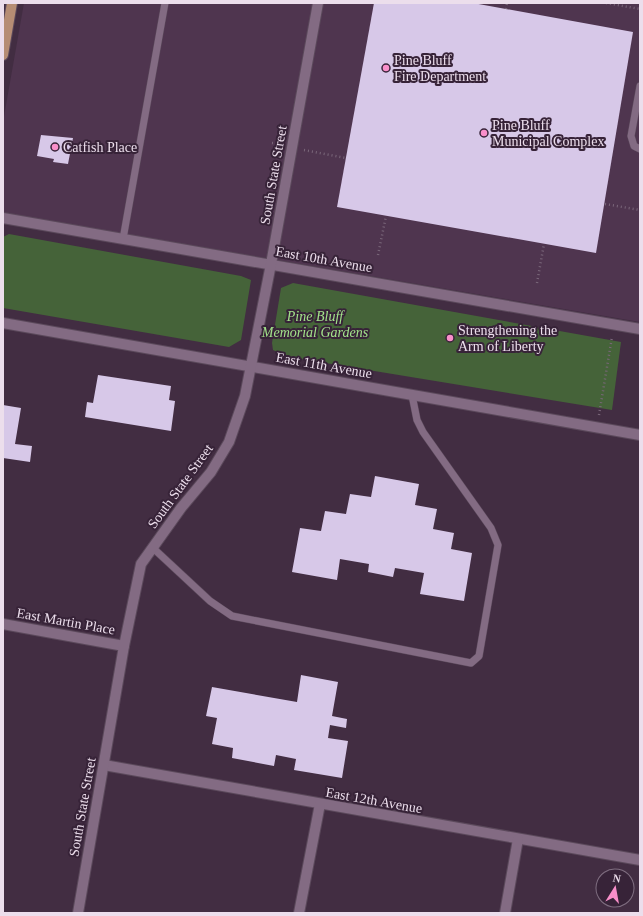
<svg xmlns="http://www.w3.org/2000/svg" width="643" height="916" font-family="Georgia,serif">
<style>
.built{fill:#4f354f}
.green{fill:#456339}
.building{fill:#d7c8e8}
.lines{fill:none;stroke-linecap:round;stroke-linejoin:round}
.service-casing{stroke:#5b495b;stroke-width:8}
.minor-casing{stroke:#5b495b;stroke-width:12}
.primary-casing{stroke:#5b495b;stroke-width:12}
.path{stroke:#7a677a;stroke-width:2.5;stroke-dasharray:1 3;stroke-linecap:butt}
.service{stroke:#836b83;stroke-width:7}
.minor{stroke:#836b83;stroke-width:10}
.primary{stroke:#b68d74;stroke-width:10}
.poi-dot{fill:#f98fca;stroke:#372338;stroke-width:1.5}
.labels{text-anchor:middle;stroke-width:4;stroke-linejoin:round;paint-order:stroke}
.poi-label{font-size:14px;fill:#ecdeec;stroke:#372338;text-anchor:start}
.street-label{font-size:14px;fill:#ecdeec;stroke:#372338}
.park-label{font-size:14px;font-style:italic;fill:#a2e28a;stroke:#372338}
</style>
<rect width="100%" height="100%" fill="#422d42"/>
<path class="built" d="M24,3h616v319l-637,-109v-91z"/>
<g class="green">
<path d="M9,234l232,42 10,4 -10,60 -12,7 -226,-39v-71z"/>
<path d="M293,283l328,59 -9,68 -323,-53 -16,-7 -1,-7 9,-55z"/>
</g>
<g class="building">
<path d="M374,3h99l160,29 -37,221 -259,-46z"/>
<path d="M41,135l32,3 -5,26 -15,-2 1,-3 -17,-3z"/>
<path d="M98,375l73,11 -2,14 6,1 -4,30 -86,-14 2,-15 6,1z"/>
<path d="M3,405l18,3 -6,36 17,2 -2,16 -27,-4z"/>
<path d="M375,476l44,8 -4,21 22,4 -4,20 21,4 -3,16 21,4 -8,48 -44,-7 4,-21 -29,-5 -2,9 -25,-5 1,-8 -29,-5 -3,21 -45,-8 8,-44 21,3 4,-20 21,3 4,-20 21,3z"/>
<path d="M301,675l37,7 -6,34 15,3 -1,9 -16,-3 -2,13 20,3 -6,37 -48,-8 2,-11 -20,-4 -2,11 -42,-8 1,-10 -21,-4 5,-26 -11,-2 6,-29 85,15z"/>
</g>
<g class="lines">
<g class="service-casing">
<g id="service">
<path d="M640,86l-9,50 3,10 6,3"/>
<path d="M123,239l42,-236"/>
<path d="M153,548l57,53 22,15 239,47 8,-7 19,-111 -7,-17 -68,-96 -6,-12 -5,-25"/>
</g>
</g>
<g class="minor-casing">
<g id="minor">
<path d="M3,218l637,111"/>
<path d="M3,323l637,112"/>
<path d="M3,624l121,22"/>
<path d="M104,765l536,95"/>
<path d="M78,913l46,-267 17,-82 40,-56 30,-36 18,-30 16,-46 26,-132 47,-261"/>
<path d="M299,913l21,-109"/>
<path d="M505,913l13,-74"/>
</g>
</g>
<g class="primary-casing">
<path id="primary" d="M3,55l9,-52"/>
</g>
<g class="path">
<path d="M606,3l34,6"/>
<path d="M506,9l1,-6"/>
<path d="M272,143l9,1"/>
<path d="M304,150l42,8"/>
<path d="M605,204l35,6"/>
<path d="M378,255l8,-39"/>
<path d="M537,283l7,-39"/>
<path d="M599,415l13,-78"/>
</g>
<use href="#service" class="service"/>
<use href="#minor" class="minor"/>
<use href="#primary" class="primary"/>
</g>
<g class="poi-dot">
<circle cx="386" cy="68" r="4"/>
<circle cx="484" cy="133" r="4"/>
<circle cx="55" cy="147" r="4"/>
<circle cx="450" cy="338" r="4"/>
</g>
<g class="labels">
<g class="poi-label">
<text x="394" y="65">Pine Bluff<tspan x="394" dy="16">Fire Department</tspan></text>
<text x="492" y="130">Pine Bluff<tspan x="492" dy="16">Municipal Complex</tspan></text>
<text x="63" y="152">Catfish Place</text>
<text x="458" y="335">Strengthening the<tspan x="458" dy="16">Arm of Liberty</tspan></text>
</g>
<g class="street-label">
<text transform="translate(273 175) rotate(-80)" y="5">South State Street</text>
<text transform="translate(324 259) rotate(10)" y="5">East 10th Avenue</text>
<text transform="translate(324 365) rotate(10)" y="5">East 11th Avenue</text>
<text transform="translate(180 486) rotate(-54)" y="5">South State Street</text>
<text transform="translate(66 621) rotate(10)" y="5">East Martin Place</text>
<text transform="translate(374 800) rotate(10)" y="5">East 12th Avenue</text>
<text transform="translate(82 807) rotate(-80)" y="5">South State Street</text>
</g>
<g class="park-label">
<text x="315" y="321">Pine Bluff<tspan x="315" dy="16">Memorial Gardens</tspan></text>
</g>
</g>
<rect width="643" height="916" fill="none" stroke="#ecdeec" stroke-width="8"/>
<g transform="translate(615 888) rotate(11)"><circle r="19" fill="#372338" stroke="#7f6e80"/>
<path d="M0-3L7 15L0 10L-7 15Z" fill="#f98fca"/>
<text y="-6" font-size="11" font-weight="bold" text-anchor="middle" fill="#ecdeec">N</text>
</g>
</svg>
